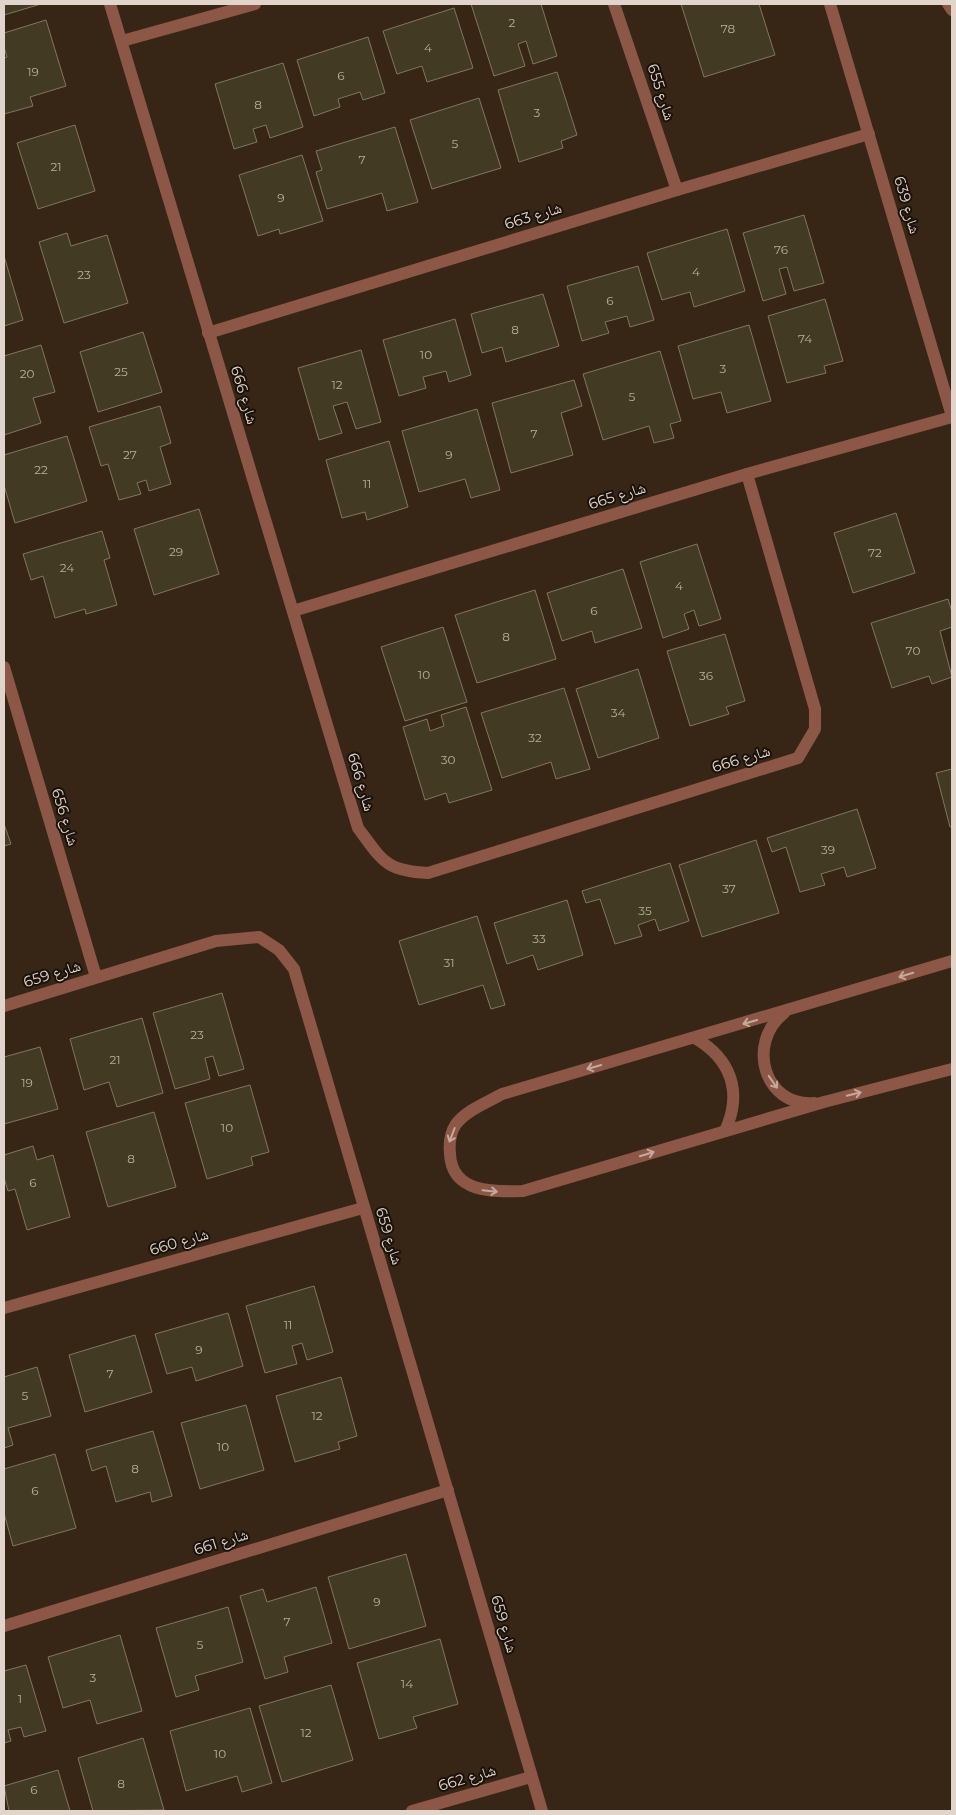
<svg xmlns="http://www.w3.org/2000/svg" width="956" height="1815" font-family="Montserrat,'Noto Naskh Arabic',sans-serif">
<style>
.building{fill:#423a23;stroke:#80775e}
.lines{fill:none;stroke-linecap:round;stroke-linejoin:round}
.lane{stroke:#8d5747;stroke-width:12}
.street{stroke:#8d5747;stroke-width:12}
.oneway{stroke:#c4a99d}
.labels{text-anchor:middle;stroke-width:4;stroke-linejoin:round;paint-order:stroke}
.number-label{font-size:12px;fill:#b9aea1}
.street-label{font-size:15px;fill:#e1d5cb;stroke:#19110a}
</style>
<rect width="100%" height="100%" fill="#372615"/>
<g class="building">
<path d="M4,4h37l-37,11z"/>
<path d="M471,4h70l16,52 -24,8 -7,-23 -8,3 7,22 -31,10z"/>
<path d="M681,4h78l16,51 -71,22z"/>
<path d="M454,8l19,60 -46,14 -5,-16 -25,8 -14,-43z"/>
<path d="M46,20l20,66 -36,11 3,9 -29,8v-56l3,-1 -3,-10v-14z"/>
<path d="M368,37l17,56 -22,7 -3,-8 -22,7 2,8 -26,9 -17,-56z"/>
<path d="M283,63l20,64 -33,11 -4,-13 -13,4 4,13 -23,7 -19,-65z"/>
<path d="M557,72l20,63 -16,6 2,7 -44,14 -21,-72z"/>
<path d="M479,98l22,70 -69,21 -22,-69z"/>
<path d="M75,125l20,66 -57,18 -21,-66z"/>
<path d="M395,127l23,75 -31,9 -5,-18 -55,16 -11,-37 6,-2 -6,-19z"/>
<path d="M302,155l21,66 -43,13 -1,-5 -21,7 -19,-61z"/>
<path d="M804,215l20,68 -30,8 -7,-24 -8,2 7,25 -23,7 -20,-68z"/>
<path d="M727,229l18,62 -51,16 -4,-15 -28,8 -15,-47z"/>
<path d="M67,233l4,13 36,-11 21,68 -64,20 -25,-81z"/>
<path d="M4,256l19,64 -19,6z"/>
<path d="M638,266l16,54 -24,7 -3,-11 -22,6 4,11 -27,8 -15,-55z"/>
<path d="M543,294l16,52 -53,16 -4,-15 -20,6 -11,-39z"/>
<path d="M825,299l18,62 -19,5 2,7 -39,10 -19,-67z"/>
<path d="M455,319l16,56 -22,7 -3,-11 -23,6 3,11 -27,8 -16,-56z"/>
<path d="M749,325l22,76 -44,12 -6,-21 -28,7 -15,-53z"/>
<path d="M143,332l19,60 -64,20 -18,-60z"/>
<path d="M41,345l14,47 -22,6 8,25 -37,12v-79z"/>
<path d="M361,350l20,72 -25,7 -9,-27 -14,4 9,27 -23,7 -21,-72z"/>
<path d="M660,351l21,70 -11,3 4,14 -20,5 -5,-17 -46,14 -20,-66z"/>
<path d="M574,380l8,26 -21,7 12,42 -62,18 -19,-70z"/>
<path d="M160,406l11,37 -11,4 11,37 -22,7 -3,-11 -9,3 4,11 -22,6 -11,-36 -7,2 -12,-39z"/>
<path d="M477,409l23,81 -29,8 -6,-19 -46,13 -17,-61z"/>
<path d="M67,436l20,65 -72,22 -11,-38v-30z"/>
<path d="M389,441l19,66 -41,13 -2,-8 -23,6 -16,-58z"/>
<path d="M199,509l20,65 -65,21 -20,-66z"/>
<path d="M896,513l19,60 -62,20 -19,-60z"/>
<path d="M102,531l8,27 -6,2 13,45 -31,9 -1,-5 -30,9 -12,-42 -12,4 -8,-26z"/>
<path d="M697,544l24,75 -22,7 -5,-16 -10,4 5,15 -26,9 -23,-76z"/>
<path d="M623,569l19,59 -47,15 -3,-12 -30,10 -15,-48z"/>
<path d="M535,590l21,69 -79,24 -22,-68z"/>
<path d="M948,599l4,13v15l-12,4 12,46 -20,7 -3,-8 -37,12 -21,-65z"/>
<path d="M443,627l24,75 -62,19 -24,-74z"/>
<path d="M725,634l20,67 -19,6 3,7 -39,12 -23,-75z"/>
<path d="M638,669l21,69 -61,20 -22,-69z"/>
<path d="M564,688l26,81 -34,10 -5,-17 -49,16 -21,-65z"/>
<path d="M466,707l26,83 -43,13 -3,-10 -21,7 -22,-73 24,-8 3,12 14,-5 -3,-11z"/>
<path d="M952,769v57l-2,1 -14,-54z"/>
<path d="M857,809l19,59 -29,9 -3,-10 -23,7 4,11 -25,7 -14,-45 -14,5 -5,-14z"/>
<path d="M4,824l7,20 -7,2z"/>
<path d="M756,840l23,73 -77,24 -23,-72z"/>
<path d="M670,863l19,58 -30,10 -4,-12 -17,6 4,11 -27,8 -15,-45 -14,4 -4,-12z"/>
<path d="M567,900l16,55 -45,15 -5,-15 -26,9 -13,-41z"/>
<path d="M477,916l28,89 -14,4 -8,-24 -64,20 -20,-64z"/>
<path d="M222,993l22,76 -25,7 -6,-20 -8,2 5,21 -35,10 -22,-76z"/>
<path d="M142,1018l21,75 -46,14 -8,-25 -25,8 -14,-51z"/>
<path d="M40,1047l18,62 -54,15v-67z"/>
<path d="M250,1085l19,67 -18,5 2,8 -46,14 -22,-76z"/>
<path d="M154,1112l22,75 -68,20 -22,-75z"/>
<path d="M33,1146l4,14 16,-5 17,62 -43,13 -12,-41 -7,2 -4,-13v-23z"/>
<path d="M314,1286l19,66 -26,8 -5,-17 -10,3 5,18 -32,9 -19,-67z"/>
<path d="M228,1313l15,53 -47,15 -4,-14 -25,7 -12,-40z"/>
<path d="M135,1335l17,57 -67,20 -16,-57z"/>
<path d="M37,1367l14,49 -43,12 5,17 -9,3v-71z"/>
<path d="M341,1377l16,59 -19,6 2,7 -45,13 -19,-66z"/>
<path d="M246,1405l18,65 -64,19 -19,-66z"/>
<path d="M153,1431l19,65 -20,6 -2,-10 -34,10 -10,-36 -14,5 -6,-21z"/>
<path d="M55,1454l21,74 -63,18 -9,-33v-44z"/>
<path d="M406,1554l20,72 -77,23 -21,-72z"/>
<path d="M316,1587l16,56 -48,14 4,15 -23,7 -25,-83 23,-7 4,13z"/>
<path d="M228,1607l15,55 -48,14 4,14 -23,7 -20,-69z"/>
<path d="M120,1635l22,76 -45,13 -7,-24 -27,8 -15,-51z"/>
<path d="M440,1639l18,65 -45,13 4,11 -38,11 -22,-76z"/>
<path d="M26,1665l20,66 -22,6 -3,-10 -13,3 3,11 -7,2v-72z"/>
<path d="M331,1685l22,75 -71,22 -23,-76z"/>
<path d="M250,1708l22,75 -30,9 -5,-16 -51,15 -16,-60z"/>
<path d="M143,1738l21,72 -71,1 -15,-53z"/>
<path d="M58,1770l12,41h-61l-5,-25z"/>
</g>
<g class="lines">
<g class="lane">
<path d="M948,4l4,6"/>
<path d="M952,961l-450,133c-16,9 -35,16 -46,30 -6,9 -7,20 -6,30 2,39 43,38 73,37l301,-89 128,-33"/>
<path d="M784,1013c-38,30 -20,94 30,90"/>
<path d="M695,1038c36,21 48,54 30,93"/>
</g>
<g class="street">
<path d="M110,4l248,824c24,32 27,43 70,45l370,-115 17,-29v-20l-68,-235"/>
<path d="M614,4l63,186"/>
<path d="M830,4l122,412"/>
<path d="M122,41l133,-37"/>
<path d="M208,333l469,-143 192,-56"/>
<path d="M293,611l454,-137 205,-57"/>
<path d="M4,667l92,310"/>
<path d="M4,1006l212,-65 43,-4 20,13 15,19 248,842"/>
<path d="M4,1308l359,-100"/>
<path d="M4,1626l444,-136"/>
<path d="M412,1811l119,-34"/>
</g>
</g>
<defs><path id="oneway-shaft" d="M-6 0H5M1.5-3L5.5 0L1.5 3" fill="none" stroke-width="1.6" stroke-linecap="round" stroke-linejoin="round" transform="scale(1.25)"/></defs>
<g class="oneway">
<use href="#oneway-shaft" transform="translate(906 975) rotate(163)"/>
<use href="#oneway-shaft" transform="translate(750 1022) rotate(164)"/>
<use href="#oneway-shaft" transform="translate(594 1067) rotate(164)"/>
<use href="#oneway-shaft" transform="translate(773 1082) rotate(55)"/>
<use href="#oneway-shaft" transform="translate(854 1094) rotate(-14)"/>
<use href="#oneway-shaft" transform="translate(452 1135) rotate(111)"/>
<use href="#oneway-shaft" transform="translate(647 1154) rotate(-17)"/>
<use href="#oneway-shaft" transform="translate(490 1191) rotate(6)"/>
</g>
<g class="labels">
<g class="number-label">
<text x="512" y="27">2</text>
<text x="728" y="33">78</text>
<text x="428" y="52">4</text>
<text x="33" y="76">19</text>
<text x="341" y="80">6</text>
<text x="258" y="109">8</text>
<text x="537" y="117">3</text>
<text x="455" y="148">5</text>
<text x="362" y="164">7</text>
<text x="56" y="171">21</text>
<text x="281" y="202">9</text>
<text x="781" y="254">76</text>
<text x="696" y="276">4</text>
<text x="84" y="279">23</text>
<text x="610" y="305">6</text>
<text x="515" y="334">8</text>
<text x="805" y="343">74</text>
<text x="426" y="359">10</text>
<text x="723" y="373">3</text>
<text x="121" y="376">25</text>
<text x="27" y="378">20</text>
<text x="337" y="389">12</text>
<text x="632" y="401">5</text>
<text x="534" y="438">7</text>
<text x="130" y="459">27</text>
<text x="449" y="459">9</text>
<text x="41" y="474">22</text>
<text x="367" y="488">11</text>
<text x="176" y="556">29</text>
<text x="875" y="557">72</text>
<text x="67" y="572">24</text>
<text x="679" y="590">4</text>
<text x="594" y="615">6</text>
<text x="506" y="641">8</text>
<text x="913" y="655">70</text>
<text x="424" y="679">10</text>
<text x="706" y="680">36</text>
<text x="618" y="717">34</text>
<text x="535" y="742">32</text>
<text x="448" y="764">30</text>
<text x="828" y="854">39</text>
<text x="729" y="893">37</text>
<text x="645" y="915">35</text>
<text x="539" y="943">33</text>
<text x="449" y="967">31</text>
<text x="197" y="1039">23</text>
<text x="115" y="1064">21</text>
<text x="27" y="1087">19</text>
<text x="227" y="1132">10</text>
<text x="131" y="1163">8</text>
<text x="33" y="1187">6</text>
<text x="288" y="1329">11</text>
<text x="199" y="1354">9</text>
<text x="110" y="1378">7</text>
<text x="25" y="1400">5</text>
<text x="317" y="1420">12</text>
<text x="223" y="1451">10</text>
<text x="135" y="1473">8</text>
<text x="35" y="1495">6</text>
<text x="377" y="1606">9</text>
<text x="287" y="1626">7</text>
<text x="200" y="1649">5</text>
<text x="93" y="1682">3</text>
<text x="407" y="1688">14</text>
<text x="20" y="1703">1</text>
<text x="306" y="1737">12</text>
<text x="220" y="1758">10</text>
<text x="121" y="1788">8</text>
<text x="34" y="1794">6</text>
</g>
<g class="street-label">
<text transform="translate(661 92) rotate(72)" y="5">شارع 655</text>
<text transform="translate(907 205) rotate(74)" y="5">شارع 639</text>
<text transform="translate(533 216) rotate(-17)" y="5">شارع 663</text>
<text transform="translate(244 395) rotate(73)" y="5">شارع 666</text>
<text transform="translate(617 496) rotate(-17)" y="5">شارع 665</text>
<text transform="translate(741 759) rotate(-17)" y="5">شارع 666</text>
<text transform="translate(361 782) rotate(73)" y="5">شارع 666</text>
<text transform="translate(65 817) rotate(73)" y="5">شارع 656</text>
<text transform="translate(52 974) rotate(-17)" y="5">شارع 659</text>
<text transform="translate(389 1236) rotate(73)" y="5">شارع 659</text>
<text transform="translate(179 1242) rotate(-16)" y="5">شارع 660</text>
<text transform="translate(221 1542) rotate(-17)" y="5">شارع 661</text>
<text transform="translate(504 1624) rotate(74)" y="5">شارع 659</text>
<text transform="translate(467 1778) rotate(-16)" y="5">شارع 662</text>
</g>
</g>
<rect width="956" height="1815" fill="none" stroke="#e1d5cb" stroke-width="10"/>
</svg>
